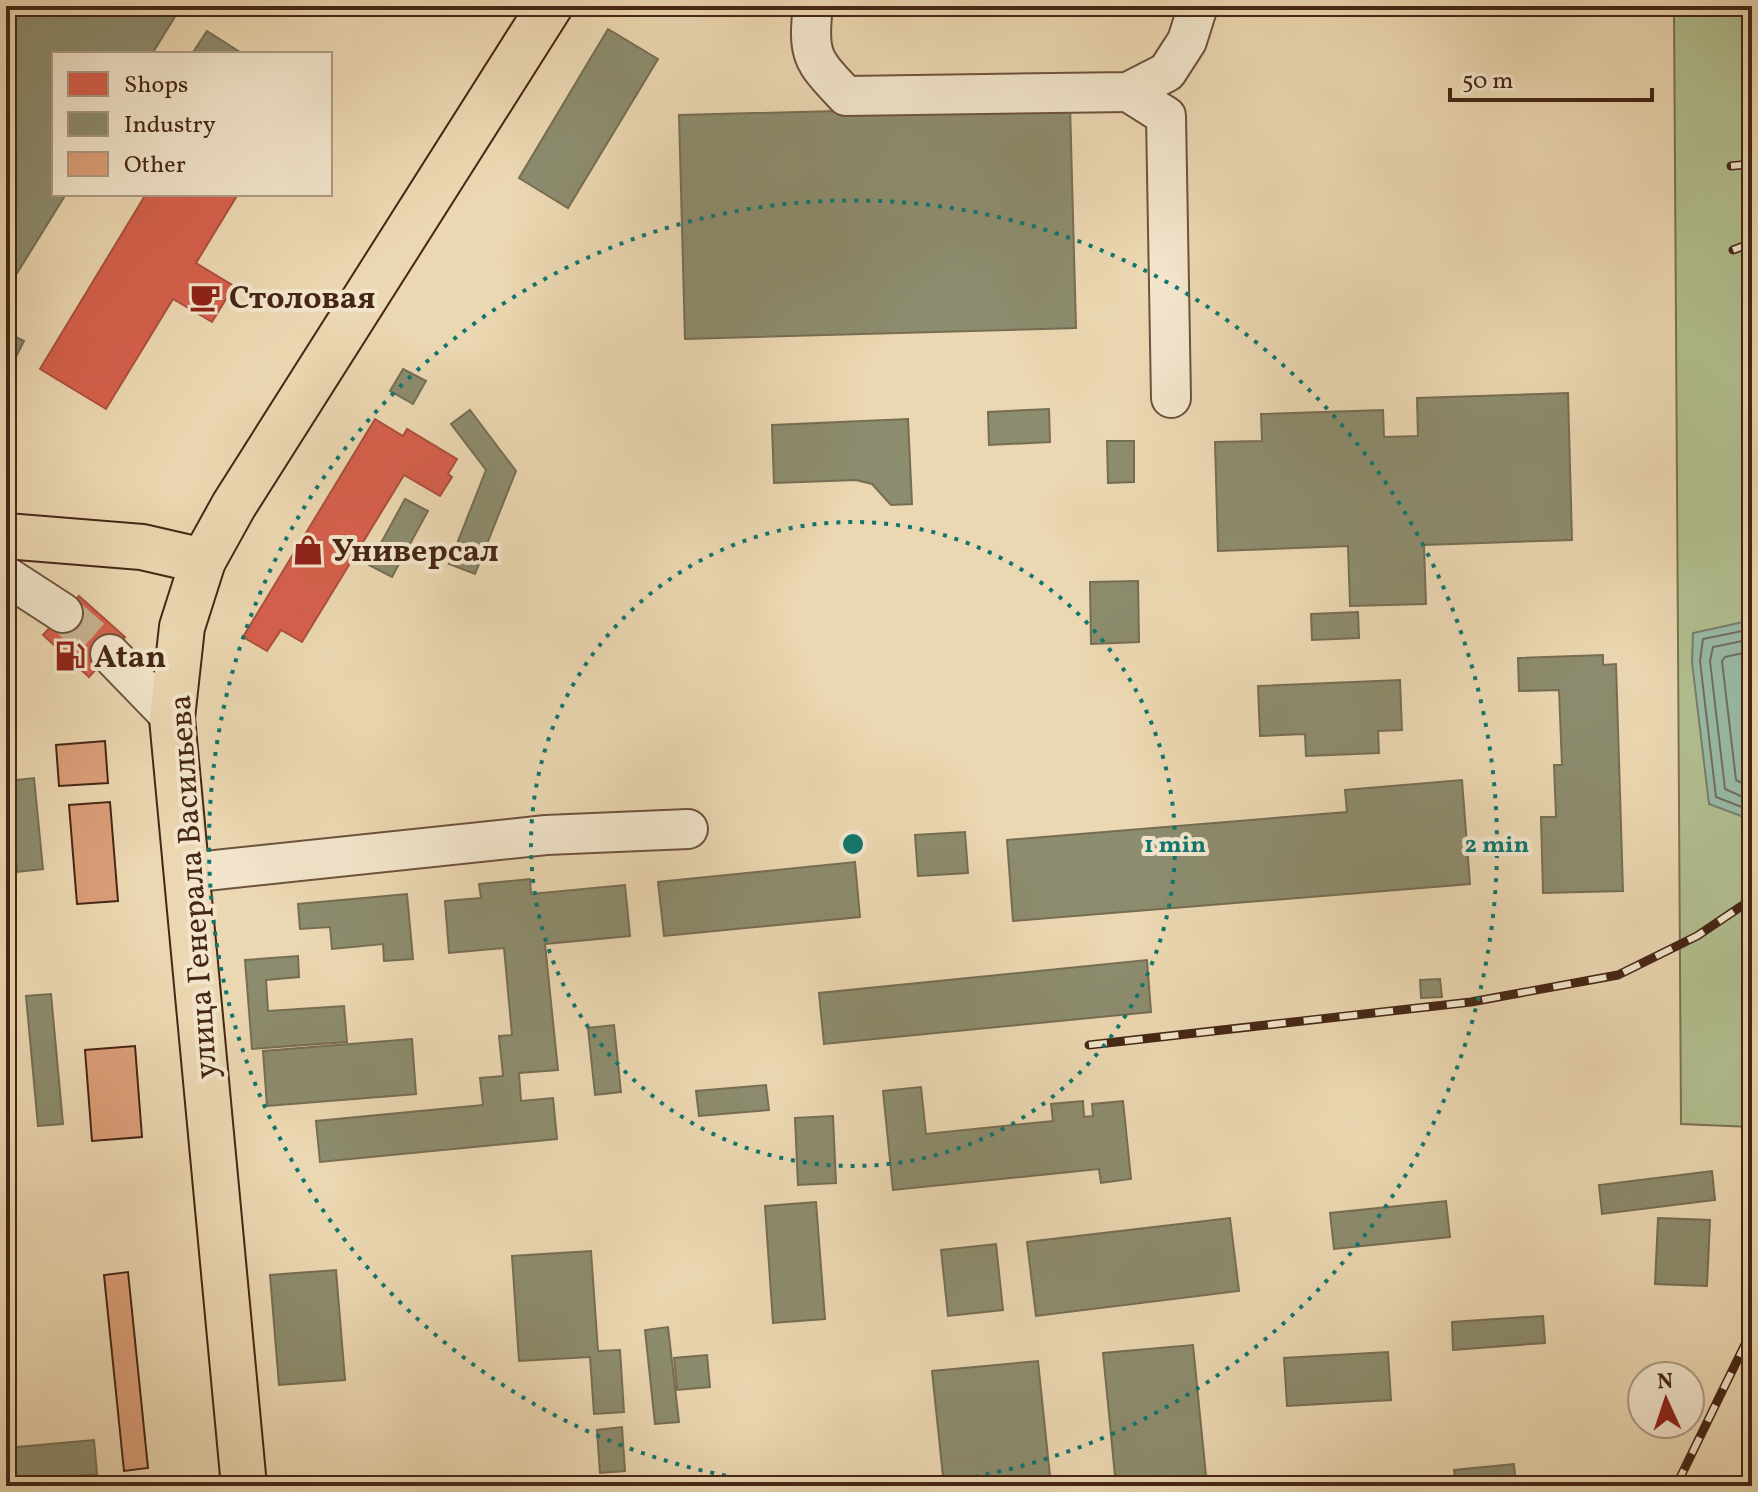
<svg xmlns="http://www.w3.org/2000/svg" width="1758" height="1492" font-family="Vollkorn,serif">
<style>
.green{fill:#b2bf90;stroke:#7c7252;stroke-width:2}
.water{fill:#99baa6;stroke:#787f6c;stroke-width:2}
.shops{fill:#d6604d;stroke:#ab4f3c;stroke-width:2}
.industry{fill:#8c8c6e;stroke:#776d53;stroke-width:2}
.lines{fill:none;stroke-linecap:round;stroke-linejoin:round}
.shore{stroke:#70705e;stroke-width:2}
.building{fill:#dc9f79;stroke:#462615;stroke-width:2}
.minor-tunnel{stroke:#cab492;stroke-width:38;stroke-dasharray:38 19;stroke-linecap:butt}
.minor-casing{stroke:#6f523c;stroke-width:42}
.major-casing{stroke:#462615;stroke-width:48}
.minor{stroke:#f2e5cc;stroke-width:38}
.major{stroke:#ebd7b1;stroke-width:44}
.rail-casing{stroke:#462615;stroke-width:9}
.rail{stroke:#f2e5cc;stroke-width:6;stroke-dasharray:18;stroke-linecap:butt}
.ring{fill:none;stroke:#0f766e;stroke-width:4;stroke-dasharray:4 8}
.labels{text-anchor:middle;stroke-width:8;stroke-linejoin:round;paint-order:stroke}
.poi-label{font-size:32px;font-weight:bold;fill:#462615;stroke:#f2e5cc;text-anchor:start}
.street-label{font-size:32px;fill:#462615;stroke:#f2e5cc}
.centre{fill:#0f766e;stroke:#f2e5cc;stroke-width:4}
.ring-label{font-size:24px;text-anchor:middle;font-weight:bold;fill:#0f766e;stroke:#f2e5cc;stroke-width:8;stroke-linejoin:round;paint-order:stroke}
</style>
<rect width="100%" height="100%" fill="#ebd7b1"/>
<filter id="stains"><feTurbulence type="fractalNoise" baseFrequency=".0025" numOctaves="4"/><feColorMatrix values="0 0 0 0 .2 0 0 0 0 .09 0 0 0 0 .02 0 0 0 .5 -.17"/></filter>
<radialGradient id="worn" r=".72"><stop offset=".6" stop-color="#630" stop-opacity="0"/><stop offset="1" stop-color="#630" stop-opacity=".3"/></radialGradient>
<path class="green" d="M1674,6h78v1121l-71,-3z"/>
<path class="water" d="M1752,620v200l-43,-16 -17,-142 1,-29z"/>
<g class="shops">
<path d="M146,194h92l-42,69 38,23 -22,36 -39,-23 -67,110 -66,-40z"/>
<path d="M375,419l28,17 4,-7 50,30 -9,15 4,3 -12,19 -36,-21 -102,167 -21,-12 -14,21 -24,-14z"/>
<path d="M79,596l46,41 -36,40 -46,-42z"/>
</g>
<g class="industry">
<path d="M6,6h167l6,4 -27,44h-98v140h12l-55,89 -5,-3z"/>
<path d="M608,29l50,30 -90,149 -49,-30z"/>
<path d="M207,31l36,23h-51z"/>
<path d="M1070,105l6,223 -391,11 -6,-224z"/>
<path d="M6,332l18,9 -10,20 -8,-4z"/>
<path d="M403,369l23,12 -13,23 -23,-13z"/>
<path d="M1568,393l4,147 -148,5 2,59 -76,2 -2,-60 -130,5 -3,-109 47,-1 -1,-27 122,-4 1,27 34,-1 -1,-38z"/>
<path d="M1049,409l1,33 -61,3 -1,-33z"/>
<path d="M470,410l46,61 -41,103 -26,-10 37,-94 -35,-46z"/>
<path d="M908,419l4,85 -21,1 -19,-21 -16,-4 -82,3 -2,-58z"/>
<path d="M1107,441h27v41l-26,1z"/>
<path d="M405,499l23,12 -36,66 -23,-12z"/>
<path d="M1138,581l1,61 -48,2 -1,-62z"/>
<path d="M1358,612l1,26 -47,2 -1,-26z"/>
<path d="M1603,655v10l13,-1 7,227 -80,2 -2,-76h15l-2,-52h8l-3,-75 -40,1 -1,-33z"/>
<path d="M1400,680l2,50 -24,1 1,22 -73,3 -1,-22 -45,2 -2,-50z"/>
<path d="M34,778l9,91 -26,3 -9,-91z"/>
<path d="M1462,780l8,104 -457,37 -6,-81 340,-28 -2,-22z"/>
<path d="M965,832l3,41 -50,3 -3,-41z"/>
<path d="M855,862l5,55 -196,19 -6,-54z"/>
<path d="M530,879l1,15 94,-9 5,51 -85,8 13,126 -39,3 2,28 32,-3 4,41 -237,23 -4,-41 167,-16 -3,-27 23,-2 -4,-40 13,-1 -8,-87 -55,5 -4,-52 36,-3 -2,-14z"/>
<path d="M407,894l6,65 -29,2 -1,-17 -51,5 -2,-22 -30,2 -2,-25z"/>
<path d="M298,956l1,21 -33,3 2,31 76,-5 3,36 -95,7 -7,-89z"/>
<path d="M1147,960l4,52 -327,32 -5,-51z"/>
<path d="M1440,979l2,18 -21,1 -1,-18z"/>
<path d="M51,994l12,130 -25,2 -12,-130z"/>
<path d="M614,1025l7,67 -26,3 -7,-67z"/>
<path d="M412,1039l4,55 -149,12 -4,-55z"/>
<path d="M766,1085l3,25 -70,6 -3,-25z"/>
<path d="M921,1087l5,47 127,-13 -2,-17 32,-3 1,16 9,-1 -1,-12 31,-3 8,78 -30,4 -2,-14 -206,21 -10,-99z"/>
<path d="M833,1116l3,67 -38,2 -3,-67z"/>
<path d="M1712,1171l3,29 -113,14 -3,-29z"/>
<path d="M1446,1201l4,36 -116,12 -4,-36z"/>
<path d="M816,1202l9,117 -52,4 -8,-117z"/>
<path d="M1230,1218l9,73 -203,25 -9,-74z"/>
<path d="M1658,1218l52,2 -3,66 -52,-2z"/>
<path d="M996,1244l7,66 -55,6 -7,-66z"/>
<path d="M591,1251l7,100 22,-1 4,62 -30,2 -4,-57 -71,4 -7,-105z"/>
<path d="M336,1270l9,110 -66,5 -9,-110z"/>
<path d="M1543,1316l2,27 -92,7 -1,-28z"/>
<path d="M668,1327l11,95 -24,2 -10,-94z"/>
<path d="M1193,1345l14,141h-91l-13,-133z"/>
<path d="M1388,1352l3,48 -104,6 -3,-48z"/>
<path d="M707,1355l3,32 -33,3 -3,-32z"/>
<path d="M1038,1361l13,125h-107l-12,-115z"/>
<path d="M622,1427l3,44 -25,2 -3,-43z"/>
<path d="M94,1440l3,34 -88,8v4h-3v-38z"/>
<path d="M1514,1464l2,22h-60l-2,-16z"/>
<path d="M1377,1479v7h-78z"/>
</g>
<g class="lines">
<g class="shore">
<path d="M1752,629l-49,10 -3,22 16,136 36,14"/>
<path d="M1752,639l-39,8 -3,14 15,128 27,12"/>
<path d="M1752,651l-27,6 -3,4 14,119 16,8"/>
</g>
</g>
<g class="building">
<path d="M105,741l3,42 -49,3 -3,-41z"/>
<path d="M110,802l8,99 -41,3 -8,-99z"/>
<path d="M135,1046l7,91 -50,4 -7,-91z"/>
<path d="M128,1272l20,196 -24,3 -20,-196z"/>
</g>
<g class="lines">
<path class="minor-tunnel" d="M63,613l47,41"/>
<g class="minor-casing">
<g id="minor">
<path d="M813,6c-6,50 0,55 33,90l282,-4 39,-20 20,-31 11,-35"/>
<path d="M1128,92l38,24 5,282"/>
<path d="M6,576l57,37"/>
<path d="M110,654l62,64"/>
<path d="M187,873l359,-38 142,-6"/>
</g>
</g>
<g class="major-casing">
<g id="major">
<path d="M6,536l136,11 61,14"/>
<path d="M244,1486l-72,-768 10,-91 21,-66 31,-56 316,-499"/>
</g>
</g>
<use href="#minor" class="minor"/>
<use href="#major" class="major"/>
<g class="rail-casing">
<g id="rail">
<path d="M1731,166l21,-2"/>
<path d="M1733,250l19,-7"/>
<path d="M1749,460l3,-3"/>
<path d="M1089,1045l382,-43 147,-27 79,-39 55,-37"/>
<path d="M1676,1486l76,-156"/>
</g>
</g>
<use href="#rail" class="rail"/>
</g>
<g class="ring">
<circle cx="853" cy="844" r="322"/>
<path d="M797 1486A644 644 0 1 1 909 1486"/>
</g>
<defs>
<g id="cafe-bare" transform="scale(2.4)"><path d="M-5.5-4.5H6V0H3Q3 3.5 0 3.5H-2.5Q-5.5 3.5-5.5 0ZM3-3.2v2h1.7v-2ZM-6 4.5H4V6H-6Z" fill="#8f2418" stroke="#f2e5cc" stroke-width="2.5" paint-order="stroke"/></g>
<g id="shop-bare" transform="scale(2.4)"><path d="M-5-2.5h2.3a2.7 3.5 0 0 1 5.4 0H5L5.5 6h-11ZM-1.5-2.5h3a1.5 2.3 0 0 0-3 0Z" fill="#8f2418" stroke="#f2e5cc" stroke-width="2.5" paint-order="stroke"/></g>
<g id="fuel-bare" transform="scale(2.4)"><path d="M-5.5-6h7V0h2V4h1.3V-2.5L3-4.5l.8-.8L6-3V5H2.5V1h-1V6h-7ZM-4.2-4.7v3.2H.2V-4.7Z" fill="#8f2418" stroke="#f2e5cc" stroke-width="2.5" paint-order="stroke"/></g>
</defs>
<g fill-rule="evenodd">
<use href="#cafe-bare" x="205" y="297"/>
<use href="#shop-bare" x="308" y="550"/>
<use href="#fuel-bare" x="70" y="656"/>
</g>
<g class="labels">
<g class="poi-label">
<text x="229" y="308">Столовая</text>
<text x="332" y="561">Универсал</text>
<text x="94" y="667">Atan</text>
</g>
<g class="street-label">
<text transform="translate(192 887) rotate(-94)" y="11">улица Генерала Васильева</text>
</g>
</g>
<circle cx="853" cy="844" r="12" class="centre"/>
<g class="ring-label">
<text x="1175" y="852">1 min</text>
<text x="1497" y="852">2 min</text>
</g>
<rect width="1758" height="1492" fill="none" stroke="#ebd7b1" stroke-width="32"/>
<rect x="8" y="8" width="1742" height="1476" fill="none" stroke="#462615" stroke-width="4"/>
<rect x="16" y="16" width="1726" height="1460" fill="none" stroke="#462615" stroke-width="2"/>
<rect x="52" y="52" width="280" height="144" fill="#f2e5cc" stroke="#ad9983" stroke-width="2"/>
<rect x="68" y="72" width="40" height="24" fill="#d6604d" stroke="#ad9983" stroke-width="2"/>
<text x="124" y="92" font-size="24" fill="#462615">Shops</text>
<rect x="68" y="112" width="40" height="24" fill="#8c8c6e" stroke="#ad9983" stroke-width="2"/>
<text x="124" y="132" font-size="24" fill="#462615">Industry</text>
<rect x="68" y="152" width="40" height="24" fill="#dc9f79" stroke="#ad9983" stroke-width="2"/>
<text x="124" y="172" font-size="24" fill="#462615">Other</text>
<g transform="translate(1666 1400) rotate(357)"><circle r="38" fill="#f2e5cc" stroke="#ad9983" stroke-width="2"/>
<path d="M0-6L14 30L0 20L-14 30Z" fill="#8f2418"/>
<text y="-12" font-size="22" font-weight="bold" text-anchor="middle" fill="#462615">N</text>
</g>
<path d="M1450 88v12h202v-12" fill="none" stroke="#462615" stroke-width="4"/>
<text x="1462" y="88" font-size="24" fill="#462615" stroke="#f2e5cc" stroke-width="6" paint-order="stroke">50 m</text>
<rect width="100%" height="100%" filter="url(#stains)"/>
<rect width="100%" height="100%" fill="url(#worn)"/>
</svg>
